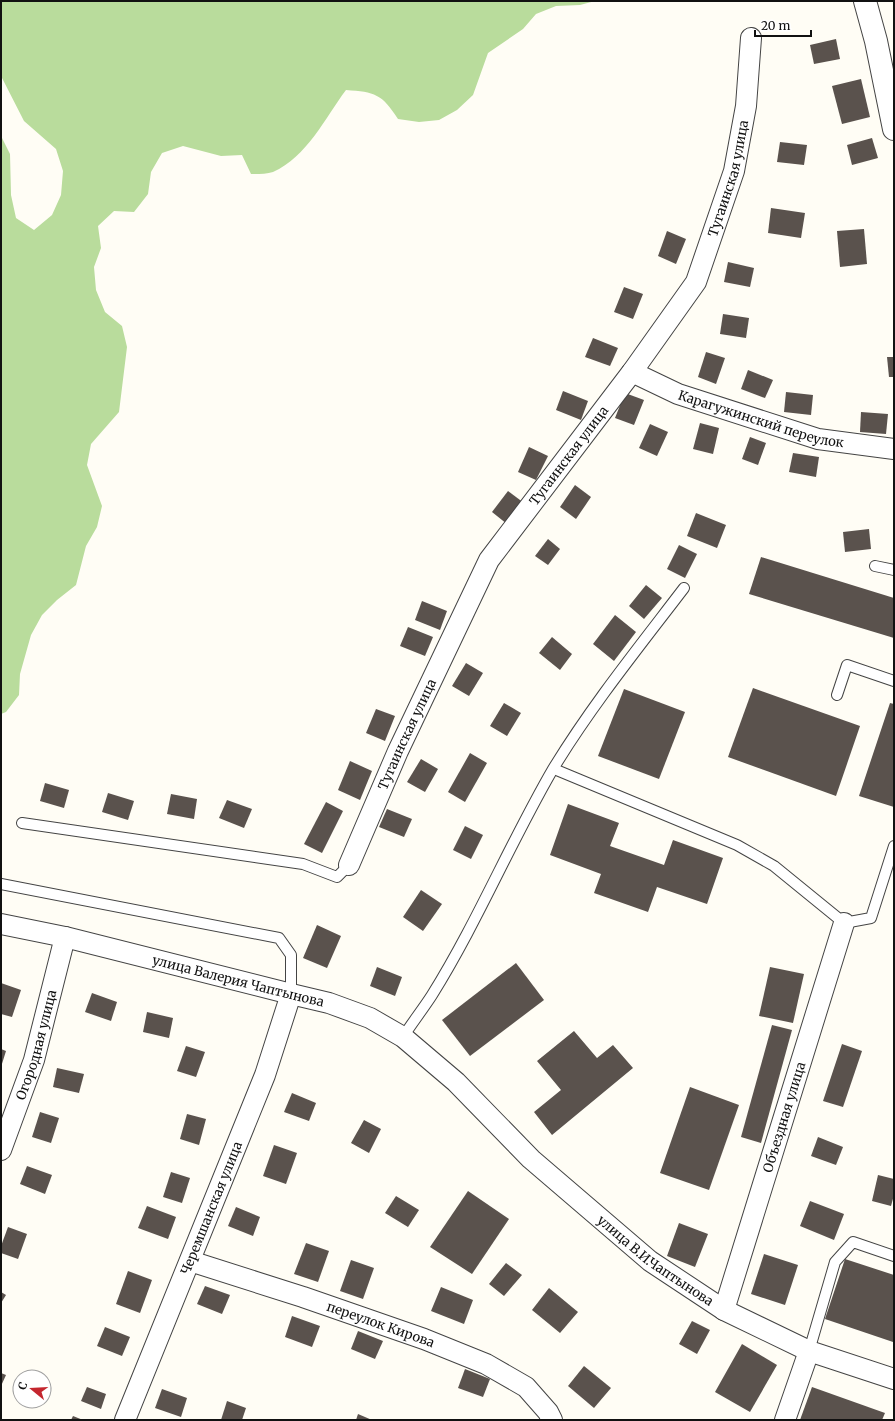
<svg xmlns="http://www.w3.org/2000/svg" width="895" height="1421" font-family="Merriweather,serif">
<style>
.forest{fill:#b9dc9c}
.building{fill:#5a524d}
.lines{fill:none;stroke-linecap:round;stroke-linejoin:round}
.service-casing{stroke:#444;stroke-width:12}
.minor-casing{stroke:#444;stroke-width:22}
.tertiary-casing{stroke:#444;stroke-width:24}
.service{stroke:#fff;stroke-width:10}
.minor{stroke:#fff;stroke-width:20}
.tertiary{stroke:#fff;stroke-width:22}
.labels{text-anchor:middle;stroke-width:4;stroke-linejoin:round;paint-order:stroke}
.street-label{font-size:13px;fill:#111;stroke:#fff}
</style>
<rect width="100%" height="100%" fill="#fffdf5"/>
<path class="forest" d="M1,1h594l-15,4 -24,1 -20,8 -13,15 -35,24 -15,42 -16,15 -18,10 -20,2 -21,-3c-16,-25 -23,-27 -52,-29 -21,28 -39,67 -73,82 -6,2 -15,2 -22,2l-9,-19 -21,1 -38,-10 -21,7 -11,19 -3,22 -14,18 -20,-1 -16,15 3,22 -7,19 2,23 9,22 17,14 5,21 -8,65 -28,32 -4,21 15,41 -5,21 -11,19 -10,39 -19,15 -15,15 -11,20 -11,39 -1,21 -13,17 -5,2v-578l9,18 1,41 5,23 18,12 18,-15 9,-20 2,-24 -7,-22 -32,-28 -23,-45z"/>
<g class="building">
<path d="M836,39l4,20 -26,5 -4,-19z"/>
<path d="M861,79l9,38 -28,7 -10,-38z"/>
<path d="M872,138l6,20 -26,7 -5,-20z"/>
<path d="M780,142l27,3 -3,20 -27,-3z"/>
<path d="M771,208l34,5 -4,25 -33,-5z"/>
<path d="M864,229l3,35 -27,3 -3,-36z"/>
<path d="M667,231l19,8 -10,25 -18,-8z"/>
<path d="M728,262l26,6 -4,19 -26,-5z"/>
<path d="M624,287l19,7 -10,25 -19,-7z"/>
<path d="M723,314l26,4 -3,20 -26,-4z"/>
<path d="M593,338l25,10 -8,18 -25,-9z"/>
<path d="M706,352l19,6 -9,26 -18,-7z"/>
<path d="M887,357h7v20h-5z"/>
<path d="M748,370l25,10 -8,18 -24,-9z"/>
<path d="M563,391l25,10 -7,19 -25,-10z"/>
<path d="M786,392l27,3 -2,20 -27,-3z"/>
<path d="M625,393l19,7 -10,25 -19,-7z"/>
<path d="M861,412l27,2 -2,20 -26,-2z"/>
<path d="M700,423l19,5 -6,26 -20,-5z"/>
<path d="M650,424l18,8 -11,24 -18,-8z"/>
<path d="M750,437l16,6 -8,22 -16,-6z"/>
<path d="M529,447l19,9 -12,24 -18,-8z"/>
<path d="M793,453l26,4 -3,20 -27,-5z"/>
<path d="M575,485l16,12 -15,22 -16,-12z"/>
<path d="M508,491l16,12 -17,21 -15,-12z"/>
<path d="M696,513l30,12 -9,23 -30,-12z"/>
<path d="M869,529l2,20 -26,3 -2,-20z"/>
<path d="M548,539l12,10 -12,16 -13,-9z"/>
<path d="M679,545l18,9 -12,24 -18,-9z"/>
<path d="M761,557l133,41v40l-145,-44z"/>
<path d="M646,585l16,13 -18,21 -15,-13z"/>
<path d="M422,601l25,10 -7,19 -25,-10z"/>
<path d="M615,615l21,17 -22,29 -21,-17z"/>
<path d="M408,627l25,10 -8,19 -25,-10z"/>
<path d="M552,637l20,17 -12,16 -21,-17z"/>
<path d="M466,663l17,10 -14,23 -17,-10z"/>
<path d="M753,688l107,38 -24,70 -108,-39z"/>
<path d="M624,689l61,23 -26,67 -61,-23z"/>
<path d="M504,703l17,10 -14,23 -17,-10z"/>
<path d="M890,703l4,1v103l-35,-11z"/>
<path d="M376,709l19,7 -10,25 -19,-8z"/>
<path d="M470,753l17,10 -22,39 -17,-10z"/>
<path d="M421,759l17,10 -13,23 -18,-10z"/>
<path d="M350,761l22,10 -12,29 -22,-10z"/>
<path d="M45,783l24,7 -5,18 -24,-7z"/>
<path d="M108,793l26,8 -6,19 -26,-8z"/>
<path d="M171,794l26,5 -3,20 -27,-5z"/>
<path d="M227,800l25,9 -8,19 -25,-10z"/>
<path d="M326,802l17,9 -21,42 -18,-9z"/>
<path d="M568,804l51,19 -9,23 54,19 9,-25 50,18 -16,46 -50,-17 -9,25 -54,-19 7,-19 -51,-19z"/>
<path d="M387,809l25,10 -8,18 -25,-10z"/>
<path d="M465,826l18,9 -12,24 -18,-9z"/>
<path d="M421,890l21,14 -19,27 -20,-14z"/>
<path d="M317,925l24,11 -14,32 -24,-10z"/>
<path d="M516,963l28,37 -74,56 -28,-36z"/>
<path d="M377,967l25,10 -7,19 -25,-10z"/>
<path d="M770,967l34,7 -11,49 -34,-7z"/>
<path d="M1,983l20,7 -9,27 -11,-3z"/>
<path d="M92,993l25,9 -6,19 -26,-9z"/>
<path d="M147,1012l26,6 -4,20 -26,-6z"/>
<path d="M772,1025l20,5 -31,113 -20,-6z"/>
<path d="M574,1031l23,27 16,-13 20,23 -81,67 -18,-23 27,-22 -24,-29z"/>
<path d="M842,1044l20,7 -19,56 -20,-6z"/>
<path d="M186,1046l19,6 -9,25 -19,-6z"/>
<path d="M1,1049l5,2 -5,16z"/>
<path d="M57,1068l27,6 -5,19 -26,-6z"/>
<path d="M690,1087l49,18 -30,85 -49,-17z"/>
<path d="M292,1093l24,10 -7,18 -25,-9z"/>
<path d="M40,1112l19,6 -8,25 -19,-6z"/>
<path d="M187,1114l19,5 -7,26 -19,-6z"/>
<path d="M364,1120l17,9 -12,24 -18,-10z"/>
<path d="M818,1137l25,10 -7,18 -25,-9z"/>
<path d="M274,1145l23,8 -11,31 -23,-8z"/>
<path d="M27,1166l25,9 -7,19 -25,-10z"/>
<path d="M171,1172l19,6 -8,25 -19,-6z"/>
<path d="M878,1175l16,4v16l-3,11 -19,-5z"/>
<path d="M468,1191l41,28 -37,55 -42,-27z"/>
<path d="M396,1196l23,14 -11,17 -23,-14z"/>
<path d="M810,1201l34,13 -10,26 -34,-14z"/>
<path d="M147,1206l29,11 -8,22 -30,-11z"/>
<path d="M236,1207l24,10 -7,19 -25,-10z"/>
<path d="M679,1223l29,11 -13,33 -28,-11z"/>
<path d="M8,1227l19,7 -9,25 -17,-6v-7z"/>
<path d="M306,1243l23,8 -11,31 -24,-8z"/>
<path d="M764,1254l34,11 -13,40 -34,-11z"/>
<path d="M845,1259l49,16 -1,67 -68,-23z"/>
<path d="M351,1260l23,8 -11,31 -23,-8z"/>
<path d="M506,1263l16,12 -18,21 -15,-12z"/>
<path d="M128,1271l24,9 -12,33 -24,-9z"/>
<path d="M205,1286l25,9 -8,19 -25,-10z"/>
<path d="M441,1287l32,13 -9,24 -33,-13z"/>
<path d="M549,1288l29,24 -18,21 -28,-23z"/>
<path d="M1,1292l5,3 -5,8z"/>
<path d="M292,1316l28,10 -8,21 -27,-10z"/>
<path d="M692,1321l18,9 -13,24 -18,-10z"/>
<path d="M105,1327l25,10 -8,19 -25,-10z"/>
<path d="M358,1331l25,10 -8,18 -24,-10z"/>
<path d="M742,1344l35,21 -27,47 -35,-20z"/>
<path d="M584,1366l27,22 -17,20 -26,-22z"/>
<path d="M465,1369l25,10 -7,18 -25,-9z"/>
<path d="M1,1373l5,2 -5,11z"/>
<path d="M87,1387l19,7 -5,15 -20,-8z"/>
<path d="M812,1387l73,26 -3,7h-82z"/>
<path d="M162,1389l25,9 -6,19 -26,-9z"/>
<path d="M227,1401l19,7 -4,12h-21z"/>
<path d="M358,1414l14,6h-16z"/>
<path d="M73,1416l10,4h-12z"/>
</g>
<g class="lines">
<g class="service-casing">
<g id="service">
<path d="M875,566l19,4"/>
<path d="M837,695l10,-30 47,16"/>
<path d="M554,769l183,76 37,21 70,57 27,-5 23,-72"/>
<path d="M22,823l281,41 34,13 12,-12"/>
<path d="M1,884l278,54 12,17v39"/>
<path d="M403,1037c9,-14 20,-28 29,-42 45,-72 78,-152 121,-226 39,-64 86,-122 131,-181"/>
<path d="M809,1351l26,-89 18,-20 41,14"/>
</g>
</g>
<g class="minor-casing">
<g id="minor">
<path id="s1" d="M632,372l46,22 140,45 76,10"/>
<path id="s2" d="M349,865l49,-114 91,-191 143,-188 64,-90 38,-111 12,-65 5,-68"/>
<path id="s3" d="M1,924l64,13 226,57 38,9 41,15 33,19 53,45 75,77 119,102 74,49 85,41 85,28"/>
<path id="s4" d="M1,1150l33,-90 31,-123"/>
<path id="s5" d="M190,1261l113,36 121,42 62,25 40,23 22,25 4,8"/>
<path id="s6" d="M724,1310l120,-387"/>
<path id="s7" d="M125,1420l140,-345 26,-81"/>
<path d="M785,1420l24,-69"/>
</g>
</g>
<g class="tertiary-casing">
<path id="tertiary" d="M865,1l11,40 18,88"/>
</g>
<use href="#service" class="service"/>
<use href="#minor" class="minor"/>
<use href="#tertiary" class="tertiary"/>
</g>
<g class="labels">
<g class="street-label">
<text dy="5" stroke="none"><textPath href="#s2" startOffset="791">Тугаинская улица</textPath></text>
<text dy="5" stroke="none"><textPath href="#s1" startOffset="138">Карагужинский переулок</textPath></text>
<text dy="5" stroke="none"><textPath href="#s2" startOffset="467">Тугаинская улица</textPath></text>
<text dy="5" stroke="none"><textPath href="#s2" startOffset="143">Тугаинская улица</textPath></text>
<text dy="5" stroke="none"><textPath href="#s3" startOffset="244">улица Валерия Чаптынова</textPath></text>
<text dy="5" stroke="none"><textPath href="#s4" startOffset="111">Огородная улица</textPath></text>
<text dy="5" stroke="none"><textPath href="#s6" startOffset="202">Объездная улица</textPath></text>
<text dy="5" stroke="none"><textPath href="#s7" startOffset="229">Черемшанская улица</textPath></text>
<text dy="5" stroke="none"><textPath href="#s3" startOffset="757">улица В.И.Чаптынова</textPath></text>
<text dy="5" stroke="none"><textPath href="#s5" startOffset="201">переулок Кирова</textPath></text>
</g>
</g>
<rect width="895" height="1421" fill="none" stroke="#111111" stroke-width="4"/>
<g transform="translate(32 1389) rotate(288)"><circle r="19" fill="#ffffff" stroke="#a0a0a0"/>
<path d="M0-3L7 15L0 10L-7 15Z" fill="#c4262e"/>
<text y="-6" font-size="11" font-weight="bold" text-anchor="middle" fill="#111111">С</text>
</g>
<path d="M755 30v6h56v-6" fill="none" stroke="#111111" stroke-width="2"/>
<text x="761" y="30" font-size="12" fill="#111111" stroke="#ffffff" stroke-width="3" paint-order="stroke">20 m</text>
</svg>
